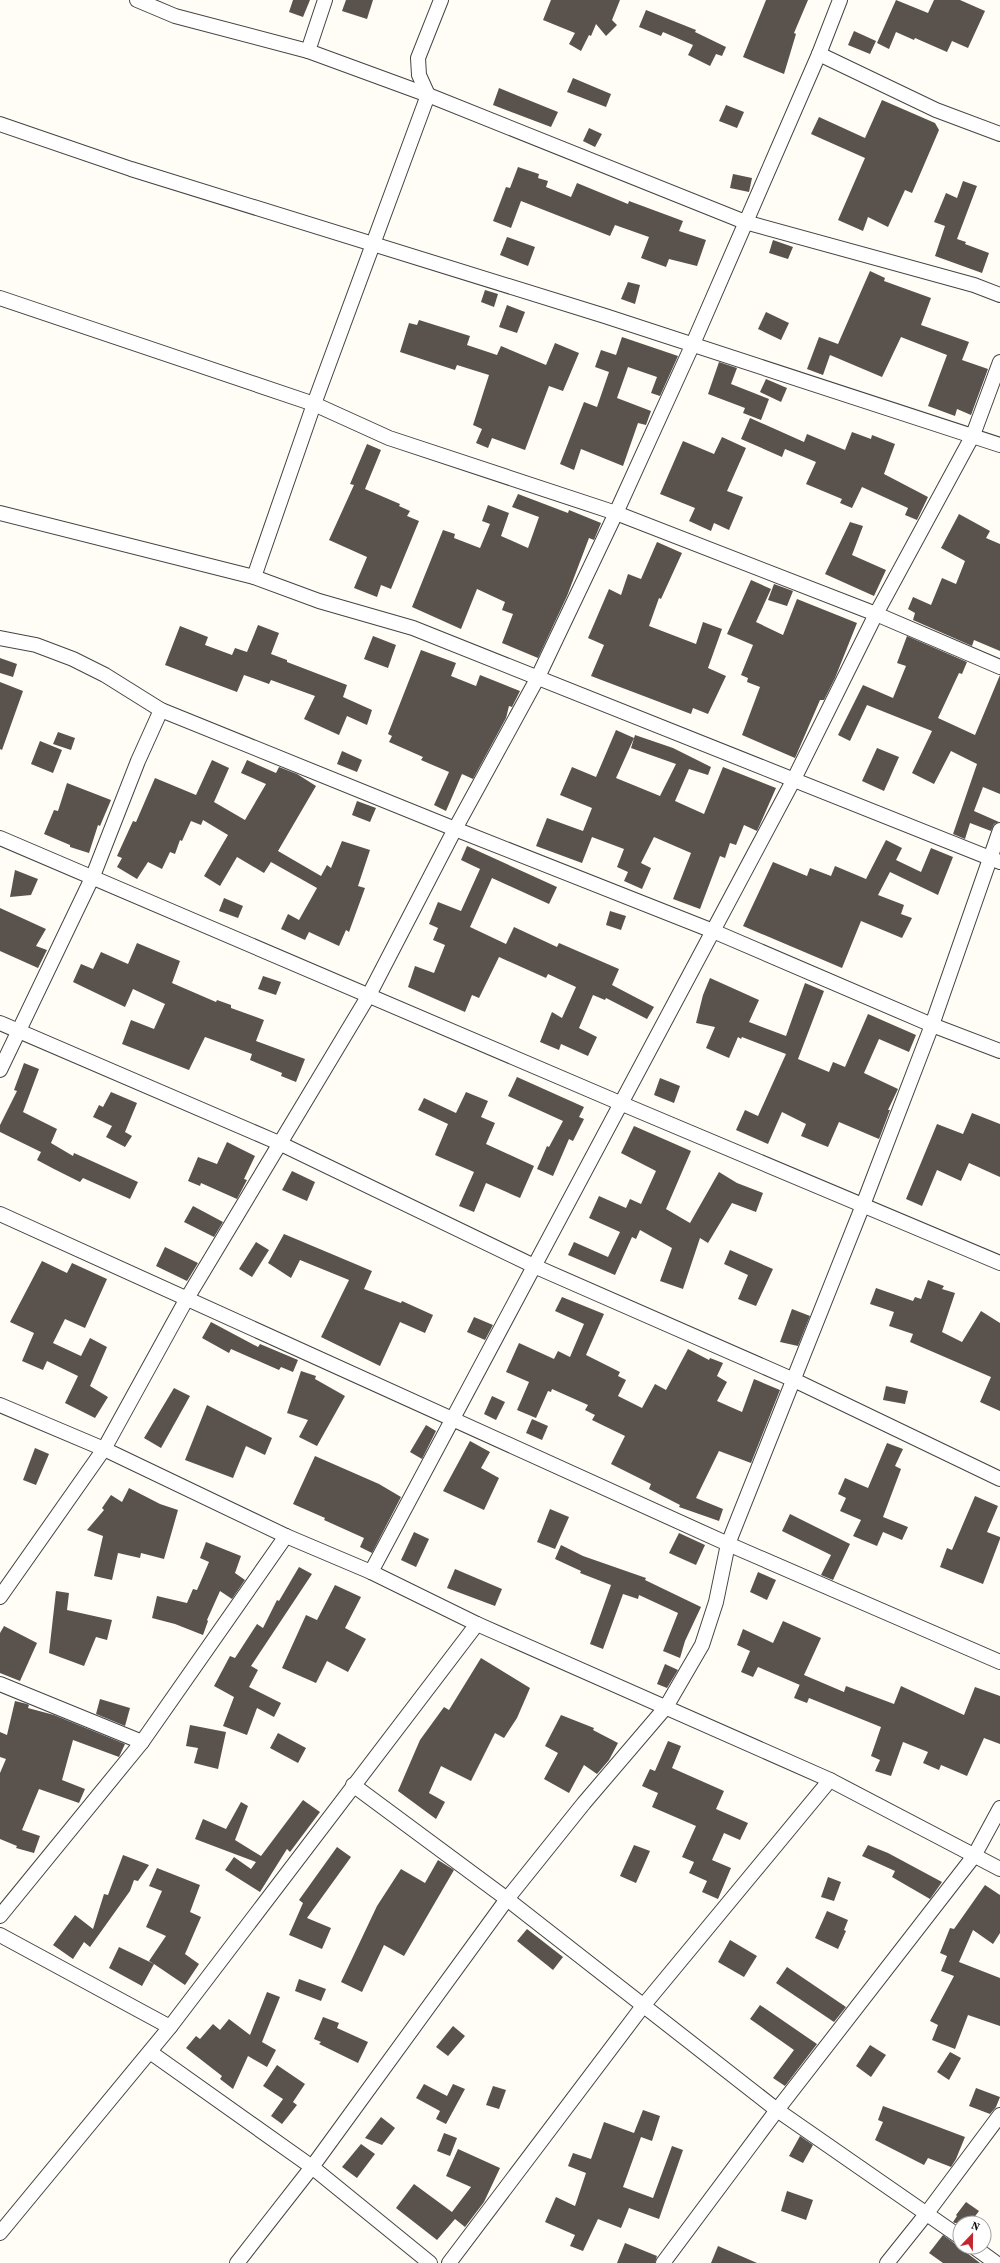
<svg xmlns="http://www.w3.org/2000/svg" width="1000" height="2263" font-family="'Source Serif 4',serif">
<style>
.building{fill:#5a524d}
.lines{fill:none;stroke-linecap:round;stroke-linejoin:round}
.minor-casing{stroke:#444;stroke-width:16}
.minor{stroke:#fff;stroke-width:14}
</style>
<rect width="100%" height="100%" fill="#fffdf5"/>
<g class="building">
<path d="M293,0h17l-7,17 -14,-5z"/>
<path d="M346,0h27l-6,19 -25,-8z"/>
<path d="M551,0h69l-8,20 5,5 -11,11 -10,-12 -5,12 -2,-1 -8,16 -12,-7 6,-11 -32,-13z"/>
<path d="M766,0h42l-14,33 2,1 -12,40 -41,-17z"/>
<path d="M896,0l32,13 6,-13h26l25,11 -17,37 -16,-7 -5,11 -32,-14 -1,2 -18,-8 -7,17 -12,-6z"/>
<path d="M646,10l50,20 -1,2 31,15 -4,9 -6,-2 -6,12 -22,-11 5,-10 -30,-13 -2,4 -22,-9z"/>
<path d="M854,31l22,10 -6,13 -22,-9z"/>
<path d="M573,78l38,16 -5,13 -39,-15z"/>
<path d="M499,88l59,24 -7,15 -58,-22z"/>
<path d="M882,100l53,23 4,7 -27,63 -7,-3 -17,37 -20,-10 -5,14 -25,-11 27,-62 -54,-24 8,-17 46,21z"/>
<path d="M726,105l18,7 -7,16 -18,-7z"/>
<path d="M589,128l13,6 -7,13 -12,-6z"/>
<path d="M518,167l21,7 -1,4 10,3 -2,6 25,10 6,-14 51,21 1,-3 54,20 -4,10 27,9 -9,26 -28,-7 -3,8 -25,-9 8,-21 -34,-12 -5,11 -89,-35 -10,27 -18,-7 13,-34 4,1z"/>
<path d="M733,174l19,4 -3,14 -19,-4z"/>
<path d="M963,181l14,5 -20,53 9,3 -1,2 24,9 -7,20 -47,-17 10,-30 -11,-4 12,-29 11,5z"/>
<path d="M507,237l28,10 -7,19 -28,-11z"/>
<path d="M773,240l20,7 -5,12 -19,-6z"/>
<path d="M870,271l15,7 -1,3 47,17 -10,27 48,17 -7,18 26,9 -17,46 -14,-6 -2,7 -27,-10 19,-51 -46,-18 -19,40 -52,-22 -7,20 -16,-6 12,-32 19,7z"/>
<path d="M628,282l12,3 -5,19 -14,-5z"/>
<path d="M485,290l13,4 -4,13 -13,-5z"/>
<path d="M507,305l18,7 -8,21 -18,-6z"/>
<path d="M766,312l23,11 -8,17 -23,-11z"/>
<path d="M419,320l51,16 -3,9 30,10 4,-9 45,19 9,-22 24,10 -16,38 -14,-5 -24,64 -33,-12 -4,10 -12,-5 6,-14 -9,-4 16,-50 -32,-10 -2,5 -55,-18 9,-29 8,2z"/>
<path d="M622,337l56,19 -18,40 -9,-3 6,-16 -29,-10 -11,31 34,13 -5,14 -8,-2 -15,43 -42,-17 -7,21 -14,-6 24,-62 13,5 12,-35 -14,-5 6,-17 15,5z"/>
<path d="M719,362l18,6 -6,16 38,15 -8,21 -18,-7 2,-5 -37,-14z"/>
<path d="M766,379l21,9 -6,14 -21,-10z"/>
<path d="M750,418l54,24 3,-8 38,16 7,-18 19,7 1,-4 23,9 -11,30 44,23 -11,23 -12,-5 3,-7 -46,-21 -10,21 -12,-5 2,-4 -36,-15 10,-22 -31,-13 -3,8 -41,-18z"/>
<path d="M722,437l24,11 -19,43 16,6 -14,33 -15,-7 -3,8 -22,-10 6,-13 -35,-14 23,-53 31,13z"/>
<path d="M367,444l14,6 -16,39 35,15 -1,2 11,5 -3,5 12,5 -28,68 -10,-4 -4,12 -23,-9 13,-31 -38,-17 25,-55 -4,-1z"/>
<path d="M518,494l50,19 1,-3 32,13 -7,17 -5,-2 -22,58 -29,62 -36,-15 11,-29 -11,-4 3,-8 -28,-13 -16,40 -49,-22 31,-77 12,4 -1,4 26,10 10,-24 -8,-3 6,-16 21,8 -8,23 27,12 11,-31 -27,-10z"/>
<path d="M959,514l31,17 -4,7 14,6v107l-26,-11 -2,6 -59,-26 2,-7 -7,-4 5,-12 18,8 11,-27 14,6 9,-23 -24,-13z"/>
<path d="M850,522l13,4 -11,29 34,15 -12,26 -49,-22z"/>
<path d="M657,542l25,11 -21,46 -2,-1 -10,28 47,18 7,-22 19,7 -14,39 18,8 -18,38 -15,-6 -2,6 -100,-38 13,-31 -16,-7 21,-49 12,6 7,-21 13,5z"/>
<path d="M751,580l20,9 -15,33 27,13 14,-36 60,24 -22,55 -11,22h-4l-25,58 -53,-23 18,-48 -13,-5 1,-4 -7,-3 12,-30 -26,-11z"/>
<path d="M774,584l19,7 -6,15 -19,-6z"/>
<path d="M258,625l21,8 -8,21 16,6v2l60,23 -4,12 29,13 -5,15 -20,-9 -8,19 -35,-16 11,-23 -44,-16 -2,4 -25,-9 -7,17 -72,-27 15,-39 28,11 -3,8 27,10 3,-7 12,4z"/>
<path d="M373,636l23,9 -8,23 -24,-9z"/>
<path d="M907,636l60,26 -5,12 -3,-1 -21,45 37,17 25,-60v119l-17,-7 -9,24 25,11 -5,2 -3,7 -21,-8 -5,16 -12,-5 24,-70 -26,-13 -17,33 -22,-11 20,-42 -65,-26 -17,36 -12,-6 25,-50 30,13 13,-32 -9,-3z"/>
<path d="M421,650l35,13 -5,13 25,10 4,-11 40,16 -8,16 -3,-1 -3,12 -33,61 -11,-5 -16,37 -12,-6 15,-33 -28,-12 2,-3 -34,-15 3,-6 -4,-2z"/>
<path d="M0,658l17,6 -4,13 -13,-4z"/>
<path d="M0,682l23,9 -21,59 -2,-1z"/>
<path d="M616,730l18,8 -18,40 44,18 16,-32 -45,-16 4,-13 38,13 38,19 -3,8 -19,-6 -14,32 29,13 19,-47 53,21 -19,43 -13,-6 -8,20 -6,-2 -5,15 -5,-2 -20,53 -27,-10 18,-46 -37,-16 -13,26 10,5 -9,21 -18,-8 4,-9 -11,-5 7,-18 -32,-12 -10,26 -46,-17 11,-28 36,13 9,-23 -32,-13 12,-28 24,10z"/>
<path d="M58,732l17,6 -4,12 -18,-6z"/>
<path d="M40,741l22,9 -9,23 -22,-9z"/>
<path d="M877,748l22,9 -15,34 -22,-10z"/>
<path d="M342,751l20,9 -5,12 -20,-8z"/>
<path d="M212,760l17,8 -15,34 31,18 21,-36 -25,-11 6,-13 29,13 3,-6 18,7 19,12 -38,65 43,25 6,-11 4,3 11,-27 28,9 -12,36 7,2 -16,44 -3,-2 -7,16 -30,-14 -4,8 -24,-11 7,-15 11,6 18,-32 -46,-26 -7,11 -27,-16 -17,29 -16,-10 24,-41 -25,-15 -2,5 -10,-4 -9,20 -2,-1 -5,14 -5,-2 -8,17 -14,-7 -11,17 -20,-12 5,-9 -5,-2 16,-35 3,1 19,-44 41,17z"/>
<path d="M67,783l44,17 -11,26 -2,-1 -9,28 -19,-6v-2l-26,-11 10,-24 4,1z"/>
<path d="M357,801l19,7 -6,14 -18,-7z"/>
<path d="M886,840l16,8 -6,12 25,12 10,-24 22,9 -15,38 -48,-23 -12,23 26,10 -3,9 11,4 -10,20 -41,-17 -19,47 -99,-42 30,-64 34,14 3,-8 21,8 4,-10 31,13z"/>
<path d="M467,846l90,41 -8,17 -57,-26 -22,49 36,17 8,-17 43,20 2,-4 60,26 -7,16 42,22 -7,12 -41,-21 -1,2 -12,-5 -14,33 18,9 -9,19 -27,-12 -2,6 -19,-8 12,-30 10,6 14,-31 -28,-13 -2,4 -47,-21 -20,41 -7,-3 -7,17 -57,-25 7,-21 19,7 11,-28 -12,-5 5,-12 -9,-4 9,-22 23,9 19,-42 -19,-9z"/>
<path d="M15,870l23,9 -7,16 -21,2z"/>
<path d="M224,898l19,8 -5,12 -19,-7z"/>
<path d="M0,908l46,21 -10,17 11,4 -9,18 -38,-17z"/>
<path d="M610,911l16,5 -5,14 -15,-5z"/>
<path d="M137,943l43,18 -8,22 44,19 1,-2 14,5v3l33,12 -8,21 49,18 -9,23 -15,-6 1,-3 -32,-13 2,-6 -47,-17 -16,33 -67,-26 9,-24 23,9 11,-25 -32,-15 -8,18 -52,-25 8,-18 12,5 8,-17 27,12z"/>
<path d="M263,976l18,6 -5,13 -18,-6z"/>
<path d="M710,978l49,22 -10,22 37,14 19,-53 19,8 -26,68 31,13 4,-10 12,5 23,-53 48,21 -7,17 -30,-13 -15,34 34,16 -10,21h2l-11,29 -40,-17 -11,25 -27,-11 5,-12 -24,-12 -14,32 -32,-14 9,-20 13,6 28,-62 -44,-17 -1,2 -3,-2 -9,21 -23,-10 9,-21 -19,-4 7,-28z"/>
<path d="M24,1063l15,6 -16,43 34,17 -6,14 22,13 1,-3 64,29 -8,17 -47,-21 -3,4 -26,-13 -17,-9 4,-8 -41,-20v-7l17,-34 -3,-1z"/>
<path d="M517,1077l67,30 -5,10 5,2 -11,22 -4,-2 -16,37 -16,-7 10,-23 2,1 14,-26 -55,-25z"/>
<path d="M660,1078l20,8 -6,17 -20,-8z"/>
<path d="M111,1092l26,11 -12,29 7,4 -7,11 -19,-10 6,-11 -19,-9 6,-12 4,2z"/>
<path d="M466,1092l22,9 -7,16 14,6 -9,21 48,22 -14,32 -34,-15 -12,29 -15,-6 15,-34 -39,-17 13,-31 -30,-14 6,-12 32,15z"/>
<path d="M972,1113l28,11v53l-31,-14 -8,18 -24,-11 -15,36 -16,-7 31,-75 26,10z"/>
<path d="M634,1126l57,25 -25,58 24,14 29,-51 18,11 26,10 -7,19 -24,-9 -24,40 -8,-5 -17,51 -23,-8 12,-33 -32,-18 -4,9 -4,-2 -17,38 -47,-20 6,-13 34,15 12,-25 -31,-14 10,-22 27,12 4,-9 11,5 15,-33 -35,-18z"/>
<path d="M227,1142l28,14 -11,23 3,1 -10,19 -36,-16 -1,3 -12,-5 10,-24 19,7z"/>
<path d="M292,1171l23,11 -8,19 -25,-11z"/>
<path d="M193,1206l30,16 -9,15 -30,-15z"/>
<path d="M284,1234l88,37 -8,18 37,14 1,-2 31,14 -8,18 -25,-11 -20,44 -59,-29 28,-57 -49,-20 -9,18 -23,-15z"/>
<path d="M256,1242l13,8 -17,27 -13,-8z"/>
<path d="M165,1247l33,16 -11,18 -31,-15z"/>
<path d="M730,1250l43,19 -17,37 -18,-7 10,-24 -24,-11z"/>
<path d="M42,1261l25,12 5,-10 35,16 -22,49 -20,-9 -12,24 28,13 9,-18 17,9 -17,39 18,11 -13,21 -30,-15 13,-27 -31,-15 -4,9 -21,-9 12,-28 -24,-11z"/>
<path d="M928,1280l16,6 -2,3 13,4 -13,39 20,10 19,-31 19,12v88l-20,-9 11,-25 -81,-35 3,-8 -24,-8 5,-14 -24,-8 6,-16 37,13 2,-4 6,2z"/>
<path d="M562,1297l42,17 -18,41 34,17 -2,4 8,4 -8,16 24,12 13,-24 11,6 22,-41 21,11 1,-2 13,5 -6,13 10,6 -10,19 25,11 12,-33 26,11 -29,73 -32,-12 -23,47 27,11 -4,12 -40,-14 1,-2 -31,-16 2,-5 -40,-20 14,-28 -33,-16 3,-5 -10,-5 3,-5 -36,-16 -1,3 -3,-1 -12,27 -19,-8 12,-28 -23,-10 13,-29 35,16 4,-8 12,6 14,-33 -29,-13z"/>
<path d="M792,1309l18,7 -12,30 -18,-4z"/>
<path d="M474,1317l19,8 -8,15 -18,-8z"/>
<path d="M211,1322l47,25 2,-3 38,16 -5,12 -12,-5 -2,3 -48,-21 -2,4 -27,-15z"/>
<path d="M301,1371l15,5 -1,3 30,17 -28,50 -18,-9 9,-17 -21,-7z"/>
<path d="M886,1386l22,5 -3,13 -22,-4z"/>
<path d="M174,1388l16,8 -29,52 -17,-10z"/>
<path d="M492,1396l13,6 -9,18 -12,-6z"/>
<path d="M207,1405l65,33 -7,17 -19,-9 -13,32 -48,-18z"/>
<path d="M532,1419l16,7 -6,14 -16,-7z"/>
<path d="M426,1425l10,6 -14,28 -12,-7z"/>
<path d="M470,1441l20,11 -9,16 18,10 -15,32 -41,-19z"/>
<path d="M887,1443l16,6 -8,17 6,3 -18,48 25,10 -6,13 -19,-8 -6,14 -24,-10 8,-16 -21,-9 6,-13 -8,-4 7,-16 23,10z"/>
<path d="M35,1448l14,6 -13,31 -13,-5z"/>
<path d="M315,1456l64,28 22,13 -29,56 -12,-6 4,-9 -40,-18 1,-2 -32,-14z"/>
<path d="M129,1488l31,16 18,6 -14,49 -23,-6 -1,5 -22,-5 -6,27 -18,-4 9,-40 -16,-6 17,-20 -2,-2 9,-13 11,7z"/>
<path d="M975,1496l23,10 -11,26 13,5v2l-17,45 -43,-17 7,-19 5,2z"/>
<path d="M550,1509l19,8 -14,32 -18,-7z"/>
<path d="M790,1514l60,30 -17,36 -12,-5 10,-20 -49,-24z"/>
<path d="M414,1532l15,7 -13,28 -15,-7z"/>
<path d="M679,1533l26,12 -9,20 -27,-12z"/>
<path d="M206,1542l35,14 -6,17 10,7 -13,19 -12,-8 -13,29 1,1 -5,14 -28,-11 -23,-6 5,-22 30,7 6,-14 4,1 12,-28 -9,-4z"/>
<path d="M561,1545l22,11 63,22 -1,2 56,27 -16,34 -5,17 -17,-7 15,-38 -39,-18 -1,4 -15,-5 -20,55 -13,-5 21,-59 -31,-12 1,-2 -26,-12z"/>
<path d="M299,1567l13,7 -61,92 7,4 -9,17 32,16 -7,14 -17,-9 -10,27 -24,-9 11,-29 -20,-11 16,-30 5,2 22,-34 6,4 14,-28 2,1z"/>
<path d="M455,1569l47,20 -7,17 -48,-18z"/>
<path d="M758,1572l18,8 -9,20 -17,-8z"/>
<path d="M335,1585l26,12 -16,31 21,11 -18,33 -21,-11 -11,22 -34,-15 24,-53 11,5z"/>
<path d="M56,1591l13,2 -2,17 45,10 -5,20 -11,-3 -12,29 -35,-13z"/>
<path d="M783,1621l38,17 -17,37 40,17 2,-6 48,18 7,-18 63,29 11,-28 25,9v48l-16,-6 -17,38 -26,-11 -2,5 -16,-7 5,-11 -25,-10 -12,34 -16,-5 5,-11 -9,-4 10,-29 -72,-29 -2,5 -13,-5 9,-21 -3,8 -42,-18 -5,10 -12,-5 9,-21 -13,-6 6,-16 30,14z"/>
<path d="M4,1626l33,17 -17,38 -20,-8v-40z"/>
<path d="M481,1658l49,30 -13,30 -13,20 -9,-5 -24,48 -30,-15 -12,27 16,9 -9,17 -38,-28 22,-51 24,-33 5,3z"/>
<path d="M665,1664l13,6 -11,18 -10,-4z"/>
<path d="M100,1699l30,9 -5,18 -29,-12z"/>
<path d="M15,1701l12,3 2,1 -1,3 26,7 71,29 -6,13 -46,-17 -11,40 23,9 -6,14 -40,-14 -17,41 18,6 -6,17 -18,-5 1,-2 -17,-7v-66l6,-14 -6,-2v-25l7,3z"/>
<path d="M561,1715l33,13 -1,2 25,13 -9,17 -12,14 -13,-9 -15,28 -25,-14 14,-26 -13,-7z"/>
<path d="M190,1725l36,7 -8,37 -24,-6 4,-15 -12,-2z"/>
<path d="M278,1733l28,15 -8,15 -28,-15z"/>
<path d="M668,1741l13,5 -9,22 52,23 -8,18 32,14 -8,17 -16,-7 -12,27 19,8 -13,31 -16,-7 5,-11 -18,-8 5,-11 -12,-5 14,-31 -44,-19 6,-14 -16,-7 8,-17 5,2z"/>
<path d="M303,1800l17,12 -30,40 -3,-3 -27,43 -35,-22 9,-13 17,12 5,-7 -61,-23 8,-20 23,10 15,-27 7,4 -13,34 26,16z"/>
<path d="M634,1845l16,6 -14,32 -16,-7z"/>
<path d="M868,1845l20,8 54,29 -12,17 -38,-22 3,-6 -33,-15z"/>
<path d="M337,1847l14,10 -44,61 24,10 -9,21 -33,-14 14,-32 -4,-3z"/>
<path d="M123,1855l26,10 -11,16 -4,-1 -4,11 -40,56 -6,-5 -11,17 -20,-14 22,-30 18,14 11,-35 4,1z"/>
<path d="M438,1860l16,10 -50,86 -20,-11 -22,47 -21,-10 36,-76 24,-37 24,14z"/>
<path d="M157,1868l43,17 -10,27 11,5 -16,37 14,10 -14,21 -31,-21 -12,22 -33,-18 10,-21 35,17 -5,-3 17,-25 -20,-9 16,-36 -13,-5z"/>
<path d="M828,1877l13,5 -7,19 -13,-4z"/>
<path d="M985,1885l15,10v38l-7,11 -20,-14 -14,32 41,16v48l-32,-11 -13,34 -23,-9 6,-15 -8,-4 24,-45 -13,-5 6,-15 -7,-3 10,-25 4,1z"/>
<path d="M827,1911l21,9 -4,10 2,1 -8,18 -23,-11z"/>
<path d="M527,1929l36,28 -10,13 -36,-29z"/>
<path d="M730,1940l27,16 -13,21 -26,-15z"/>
<path d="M787,1967l59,40 -12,15 -58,-39z"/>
<path d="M299,1979l27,10 -5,12 -26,-10z"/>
<path d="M267,1992l13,5 -18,45 14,8 -9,17 -19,-11 -15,33 -13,-10 2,-3 -36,-28 10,-12 4,3 13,-15 7,6 9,-11 21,16z"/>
<path d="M760,2005l57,39 -32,42 -12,-8 21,-28 -44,-31z"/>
<path d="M323,2017l16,6 -2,5 31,14 -10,21 -39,-19 2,-2 -7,-3z"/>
<path d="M453,2026l12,10 -17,20 -12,-9z"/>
<path d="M870,2045l16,10 -15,22 -15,-11z"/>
<path d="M950,2052l11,6 -12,22 -12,-8z"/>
<path d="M277,2065l28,19 -12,18 4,3 -15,19 -11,-8 12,-17 -20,-13z"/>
<path d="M424,2084l23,12 6,-12 12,5 -19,35 -10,-5 4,-8 -24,-13z"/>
<path d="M493,2086l13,4 -7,19 -13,-4z"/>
<path d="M976,2088l24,9 -4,10 -6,7 -21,-8z"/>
<path d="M883,2106l82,31 -9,22 -5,8 -23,-9 -4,7 -49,-25 8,-18 -5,-2z"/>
<path d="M643,2110l17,6 -8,25 -11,-4 -18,50 30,11 19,-52 11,4 -24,69 -30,-11 -8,20 -23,-9 -15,32 -13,-5 5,-11 -30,-13 11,-25 19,9 11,-33 -18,-7 5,-13 18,6 13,-37 30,11z"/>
<path d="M381,2117l14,11 -13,17 -17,-7z"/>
<path d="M444,2133l13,5 -7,18 -13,-5z"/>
<path d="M800,2136l13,9 -10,18 -14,-7z"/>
<path d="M361,2144l14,10 -18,24 -15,-11z"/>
<path d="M458,2149l42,19 -16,34 -19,25 -10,-8 -18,21 -41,-32 18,-24 38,28 19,-25 -25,-11z"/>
<path d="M787,2191l26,9 -7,20 -25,-9z"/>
<path d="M966,2202l13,9 -9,12h-15l-2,-1 4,-6 -1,-1z"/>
<path d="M943,2235l11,8 26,20h-37l-14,-10z"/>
<path d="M625,2243l32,13 -2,7h-38z"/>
<path d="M718,2246l39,17h-46z"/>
</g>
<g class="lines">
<g class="minor-casing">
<g id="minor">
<path d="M137,0l38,16 133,35"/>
<path d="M325,0l-17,51 120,44 317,127 229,63 26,10"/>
<path d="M819,54l117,56 64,24"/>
<path d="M0,124l131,45 474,147 395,129"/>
<path d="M0,298l314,106 75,34 227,75 260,101 124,53"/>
<path d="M0,513l254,64 65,24 94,27 587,234"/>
<path d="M254,577l60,-173 114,-309 -9,-20 -1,-17 23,-58"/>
<path d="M0,638l36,7 37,14 32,16 56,35 294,119 258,102 219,94 68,26"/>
<path d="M0,838l620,265 380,160"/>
<path d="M0,1023l279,120 255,123 260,114 206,99"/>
<path d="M0,1070l93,-194 45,-115 23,-51"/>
<path d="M0,1214l728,330 272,118"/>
<path d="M0,1405l104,44 182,87 85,36 106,52 353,156 170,89"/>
<path d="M371,1572l422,-791 83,-167 97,-179 27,-73"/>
<path d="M0,1597l104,-148 82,-149 183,-305 86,-166 82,-150 79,-166 76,-167 127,-292 21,-54"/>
<path d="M0,1684l142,58"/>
<path d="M353,1785l154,114 270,211 183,127"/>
<path d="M0,1916l142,-174 144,-206"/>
<path d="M0,1935l170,92"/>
<path d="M150,2052l162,115 118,96"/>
<path d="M0,2233l170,-206 307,-403"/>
<path d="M974,2247l22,16"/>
<path d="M237,2263l75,-96 195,-268 77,-96 82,-96 36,-62 14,-43 12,-58 135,-339 69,-180 68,-195"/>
<path d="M449,2263l194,-257 187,-226"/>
<path d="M663,2263l114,-153 197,-254 26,-48"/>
<path d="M887,2263l40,-50 73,-98"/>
</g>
</g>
<use href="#minor" class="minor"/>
</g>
<g transform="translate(972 2235) rotate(22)"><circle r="19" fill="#ffffff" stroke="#a0a0a0"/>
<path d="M0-3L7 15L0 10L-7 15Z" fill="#c4262e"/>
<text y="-6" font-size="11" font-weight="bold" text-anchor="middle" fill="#111111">N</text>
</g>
</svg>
